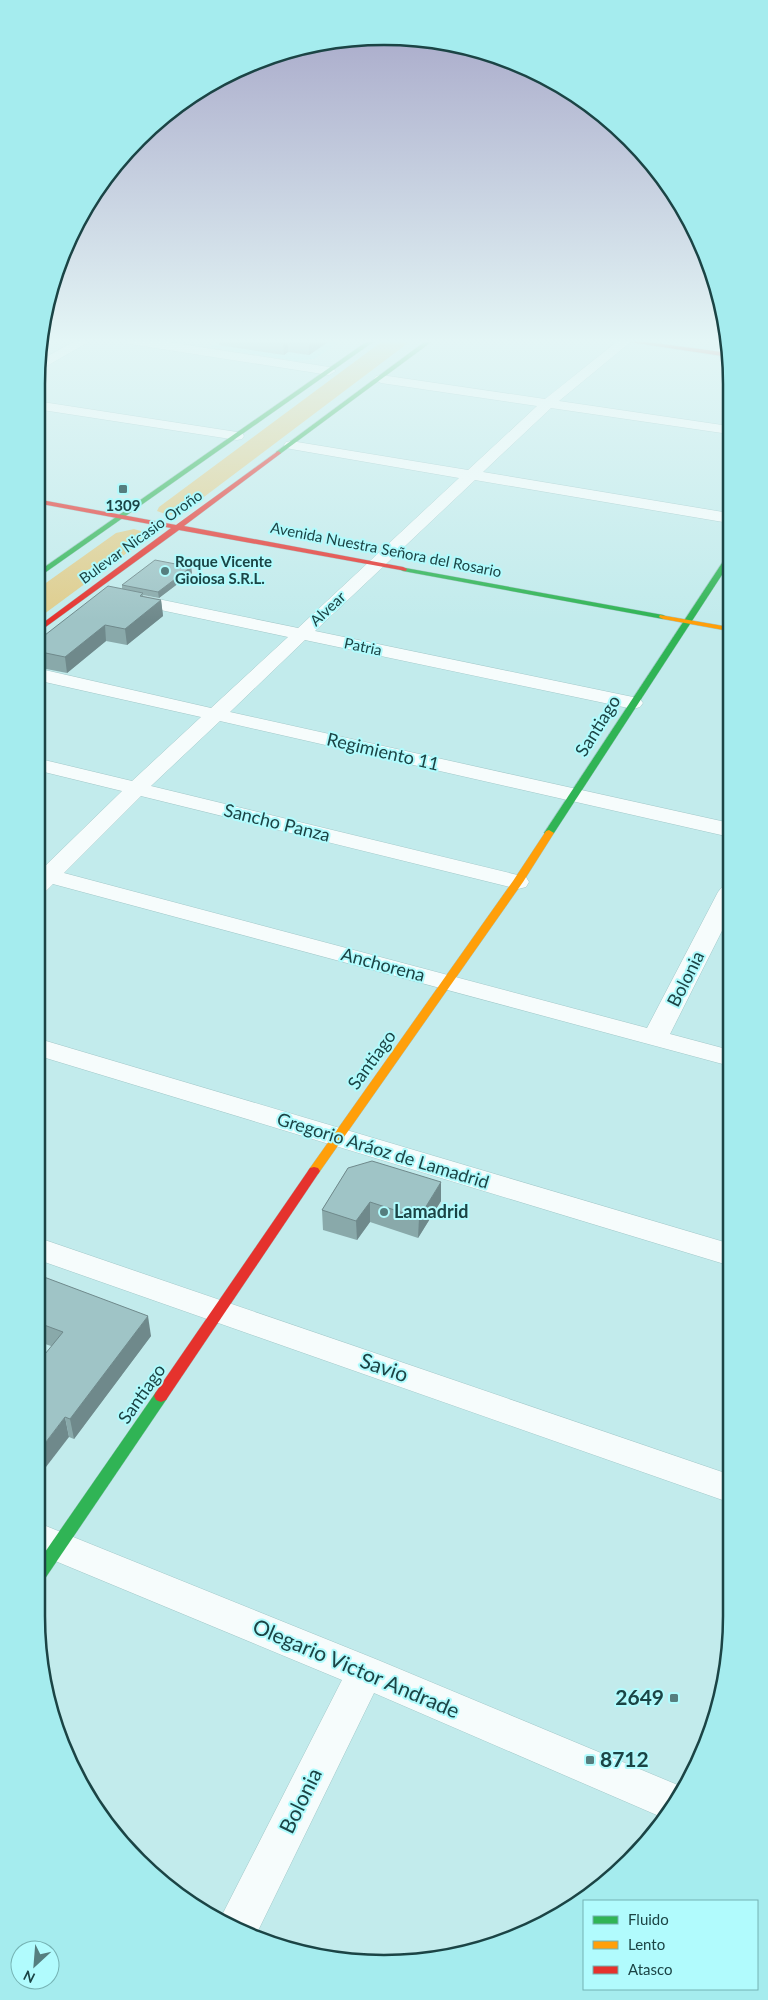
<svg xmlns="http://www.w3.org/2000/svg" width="768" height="2000" font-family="Lato,sans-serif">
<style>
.built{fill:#a4f3f5}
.green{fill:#dfcd8d}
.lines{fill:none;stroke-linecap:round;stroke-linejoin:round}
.street-casing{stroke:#a2c8c9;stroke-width:1}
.fast-casing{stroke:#a2c8c9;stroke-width:1}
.slow-casing{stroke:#a2c8c9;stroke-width:1}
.jam-casing{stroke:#a2c8c9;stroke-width:1}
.street{fill:#f6fcfc;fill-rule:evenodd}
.fast{fill:#30b455;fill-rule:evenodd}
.slow{fill:#ff9f0a;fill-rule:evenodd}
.jam{fill:#e5322d;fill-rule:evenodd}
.wall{fill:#89a9aa}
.shaded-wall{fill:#6f898b}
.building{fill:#9fc4c6;stroke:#6f898b}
.poi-dot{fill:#557e7f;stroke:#b1fbfd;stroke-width:2}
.labels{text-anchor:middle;stroke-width:4;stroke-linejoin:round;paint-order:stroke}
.far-poi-label{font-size:15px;font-weight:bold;fill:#1b4445;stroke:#b1fbfd}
.far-street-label{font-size:15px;fill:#1b4445;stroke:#b1fbfd}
.street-label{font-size:18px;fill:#1b4445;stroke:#b1fbfd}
.poi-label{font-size:18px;font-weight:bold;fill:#1b4445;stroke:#b1fbfd;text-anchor:start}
.near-street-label{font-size:21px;fill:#1b4445;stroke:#b1fbfd}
.near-poi-label{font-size:21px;font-weight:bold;fill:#1b4445;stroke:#b1fbfd;text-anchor:end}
.rim{fill:none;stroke:#1b4445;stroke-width:2.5}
</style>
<rect width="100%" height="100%" fill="#c2ebec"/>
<path class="built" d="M222,340h121l-29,19 -17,2 -87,-14z"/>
<g class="green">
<path d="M384,340h28l-228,172 -16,3 -11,-4 2,-4z"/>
<path d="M134,529l13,4v5l-111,82v-30l80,-57z"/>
</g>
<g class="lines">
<g class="street-casing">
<g id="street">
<path d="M77,340h15l-54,31 1,-10z"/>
<path d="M124,340h31l174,27 7,4 -7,4 -199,-31z"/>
<path d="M619,340h14l-74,61 170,25v8l-178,-26 -68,64 246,41v10l-254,-43 -160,151 318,66 7,2 3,4 -3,4 -7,2 -328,-69 -75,72 500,111v14l-510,-116 -69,65 375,91 3,5 -3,5 -8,2 -377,-93 -77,77 583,155 71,-136 4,-5 8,-2v30l-60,119 60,16v16l-677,-182 -9,9 -8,2v-29l7,2 79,-77 -86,-21v-12l96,23 69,-64 -165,-37v-12l175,40 77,-71 -165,-35 -3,-4 3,-4 6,-1 169,35 161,-150 -168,-29 -5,-1 -2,-3 2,-3 5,-1 177,29 69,-64 -156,-23 -7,-4 2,-3 5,-1 164,24z"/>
<path d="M36,401l201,31 5,1 2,3 -2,3 -5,1 -201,-31z"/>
<path d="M36,1038l695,206v22l-695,-211z"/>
<path d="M36,1237l695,238v28l-695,-244z"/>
<path d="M36,1522l342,138 307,128 -19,31 -292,-126 -119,244 -36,-16 123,-241 -306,-127z"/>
</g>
</g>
<g class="fast-casing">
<g id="fast">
<path d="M369,340h7l-340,239v-6z"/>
<path d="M427,340h7l-154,114h-4v-2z"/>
<path d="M726,557h3v7l-175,269 -5,3 -3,-1 -2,-2z"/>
<path d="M400,567l263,48 4,2 -4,2 -260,-48 -4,-2z"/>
<path d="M161,1390l5,2 2,4 -2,4 -124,183 -6,2v-20l120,-173z"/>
</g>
</g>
<g class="slow-casing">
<g id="slow">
<path d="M660,615l69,12v4l-66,-12 -4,-2z"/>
<path d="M549,830l5,3 -31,49 -205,292h-8l-2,-3 2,-3 203,-287 33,-50z"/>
</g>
</g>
<g class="jam-casing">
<g id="jam">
<path d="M616,340h16l97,13v4z"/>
<path d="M278,451l3,2 -1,1 -96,72 219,41 4,2 -1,2 -227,-41 -143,104v-6l135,-100 -135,-25v-4l140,26z"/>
<path d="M314,1167l4,1 2,3 -2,3 -152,226 -5,2 -5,-2 -2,-4 2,-4 154,-224z"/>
</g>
</g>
<use href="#street" class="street"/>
<use href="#fast" class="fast"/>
<use href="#slow" class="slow"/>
<use href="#jam" class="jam"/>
</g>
<g class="wall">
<path d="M219,340h112l-22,15 -21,-3 -4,3 -65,-10z"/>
<path d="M191,567l1,6 -33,25 -16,-3v1l18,4 2,16 -36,29 -21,-4 -39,32 -31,-6v-25l86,-53v-4z"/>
<path d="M348,1168l93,33 -23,37 -48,-16 -13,18 -34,-10 -1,-20z"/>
<path d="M36,1274l115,62 -77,103 -5,-2 -18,-91 -15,-5z"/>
</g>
<g class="shaded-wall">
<path d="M286,340h2v12l-4,3 -1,-13z"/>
<path d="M312,340h19l-22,15v-13z"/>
<path d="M191,567l1,6 -33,25 -1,-6z"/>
<path d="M161,600l2,16 -36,29 -2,-16z"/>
<path d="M105,625l1,16 -39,32 -2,-16z"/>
<path d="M441,1182v19l-23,37 1,-20z"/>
<path d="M370,1202v20l-13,18 -1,-19z"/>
<path d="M148,1316l3,20 -77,103 -4,-20z"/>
<path d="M65,1417l4,20 -33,43v-25z"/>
</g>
<g class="building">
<path d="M271,340h15l-3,2z"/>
<path d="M294,340h18l-3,2z"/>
<path d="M155,560l36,7 -33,25 -36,-7z"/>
<path d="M108,586l35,7 -3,3 21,4 -36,29 -20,-4 -40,32 -29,-6v-9z"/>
<path d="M372,1161l69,21 -22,36 -49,-16 -14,19 -34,-11 26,-42z"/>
<path d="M36,1274l112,42 -78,103 -5,-2 -29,38v-90l27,-33 -27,-10z"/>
</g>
<linearGradient id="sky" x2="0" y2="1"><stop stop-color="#a5a5c7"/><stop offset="0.55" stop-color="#e4f6f6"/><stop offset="1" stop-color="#e4f6f6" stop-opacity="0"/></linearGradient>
<rect width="768" height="620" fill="url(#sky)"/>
<g class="poi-dot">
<rect x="118" y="484" width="10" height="10" rx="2.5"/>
<circle cx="165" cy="571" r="5"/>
<circle cx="384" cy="1212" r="5"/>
<rect x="669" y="1693" width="10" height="10" rx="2.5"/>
<rect x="585" y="1755" width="10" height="10" rx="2.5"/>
</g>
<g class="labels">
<g class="far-poi-label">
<text x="123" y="511">1309</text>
<text x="175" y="567" text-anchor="start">Roque Vicente<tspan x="175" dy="17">Gioiosa S.R.L.</tspan></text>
</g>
<g class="far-street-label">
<text transform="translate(141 537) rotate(-36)" y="5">Bulevar Nicasio Oroño</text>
<text transform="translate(386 550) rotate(11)" y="5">Avenida Nuestra Señora del Rosario</text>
<text transform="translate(328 609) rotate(-43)" y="5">Alvear</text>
<text transform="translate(363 647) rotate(12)" y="5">Patria</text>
</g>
<g class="street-label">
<text transform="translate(598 726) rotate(-58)" y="6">Santiago</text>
<text transform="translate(383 752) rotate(13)" y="6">Regimiento 11</text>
<text transform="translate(277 823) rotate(14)" y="6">Sancho Panza</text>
<text transform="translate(383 965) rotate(15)" y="6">Anchorena</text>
<text transform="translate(686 979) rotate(-63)" y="6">Bolonia</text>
<text transform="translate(372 1060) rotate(-54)" y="6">Santiago</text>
<text transform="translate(383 1151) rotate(17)" y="6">Gregorio Aráoz de Lamadrid</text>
<text transform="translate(142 1394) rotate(-55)" y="6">Santiago</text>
</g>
<g class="poi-label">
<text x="394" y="1218">Lamadrid</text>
</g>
<g class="near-street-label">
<text transform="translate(384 1368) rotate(19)" y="7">Savio</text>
<text transform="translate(356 1669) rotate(23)" y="7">Olegario Victor Andrade</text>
<text transform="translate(301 1801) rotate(-64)" y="7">Bolonia</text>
</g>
<g class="near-poi-label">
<text x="664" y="1705">2649</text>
<text x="600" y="1767" text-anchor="start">8712</text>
</g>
</g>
<path d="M0 0H768V2000H0ZM384 45H384A339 339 0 0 1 723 384V1616A339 339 0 0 1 384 1955H384A339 339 0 0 1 45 1616V384A339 339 0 0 1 384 45Z" fill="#a5ecee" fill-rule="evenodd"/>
<path class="rim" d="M384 45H384A339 339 0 0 1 723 384V1616A339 339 0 0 1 384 1955H384A339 339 0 0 1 45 1616V384A339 339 0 0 1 384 45Z"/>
<rect x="583" y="1900" width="175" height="90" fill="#b1fbfd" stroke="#75b2b3"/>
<rect x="593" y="1916" width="25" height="8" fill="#30b455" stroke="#75b2b3"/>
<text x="628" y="1925" font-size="15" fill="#1b4445">Fluido</text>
<rect x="593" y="1941" width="25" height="8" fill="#ff9f0a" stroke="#75b2b3"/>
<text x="628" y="1950" font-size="15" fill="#1b4445">Lento</text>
<rect x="593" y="1966" width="25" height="8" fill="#e5322d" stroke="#75b2b3"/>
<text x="628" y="1975" font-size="15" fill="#1b4445">Atasco</text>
<g transform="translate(35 1965) rotate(206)"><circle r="24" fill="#b1fbfd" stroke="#75b2b3"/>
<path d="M0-4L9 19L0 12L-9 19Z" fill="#557e7f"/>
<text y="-8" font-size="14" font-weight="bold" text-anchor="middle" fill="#1b4445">N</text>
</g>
</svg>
